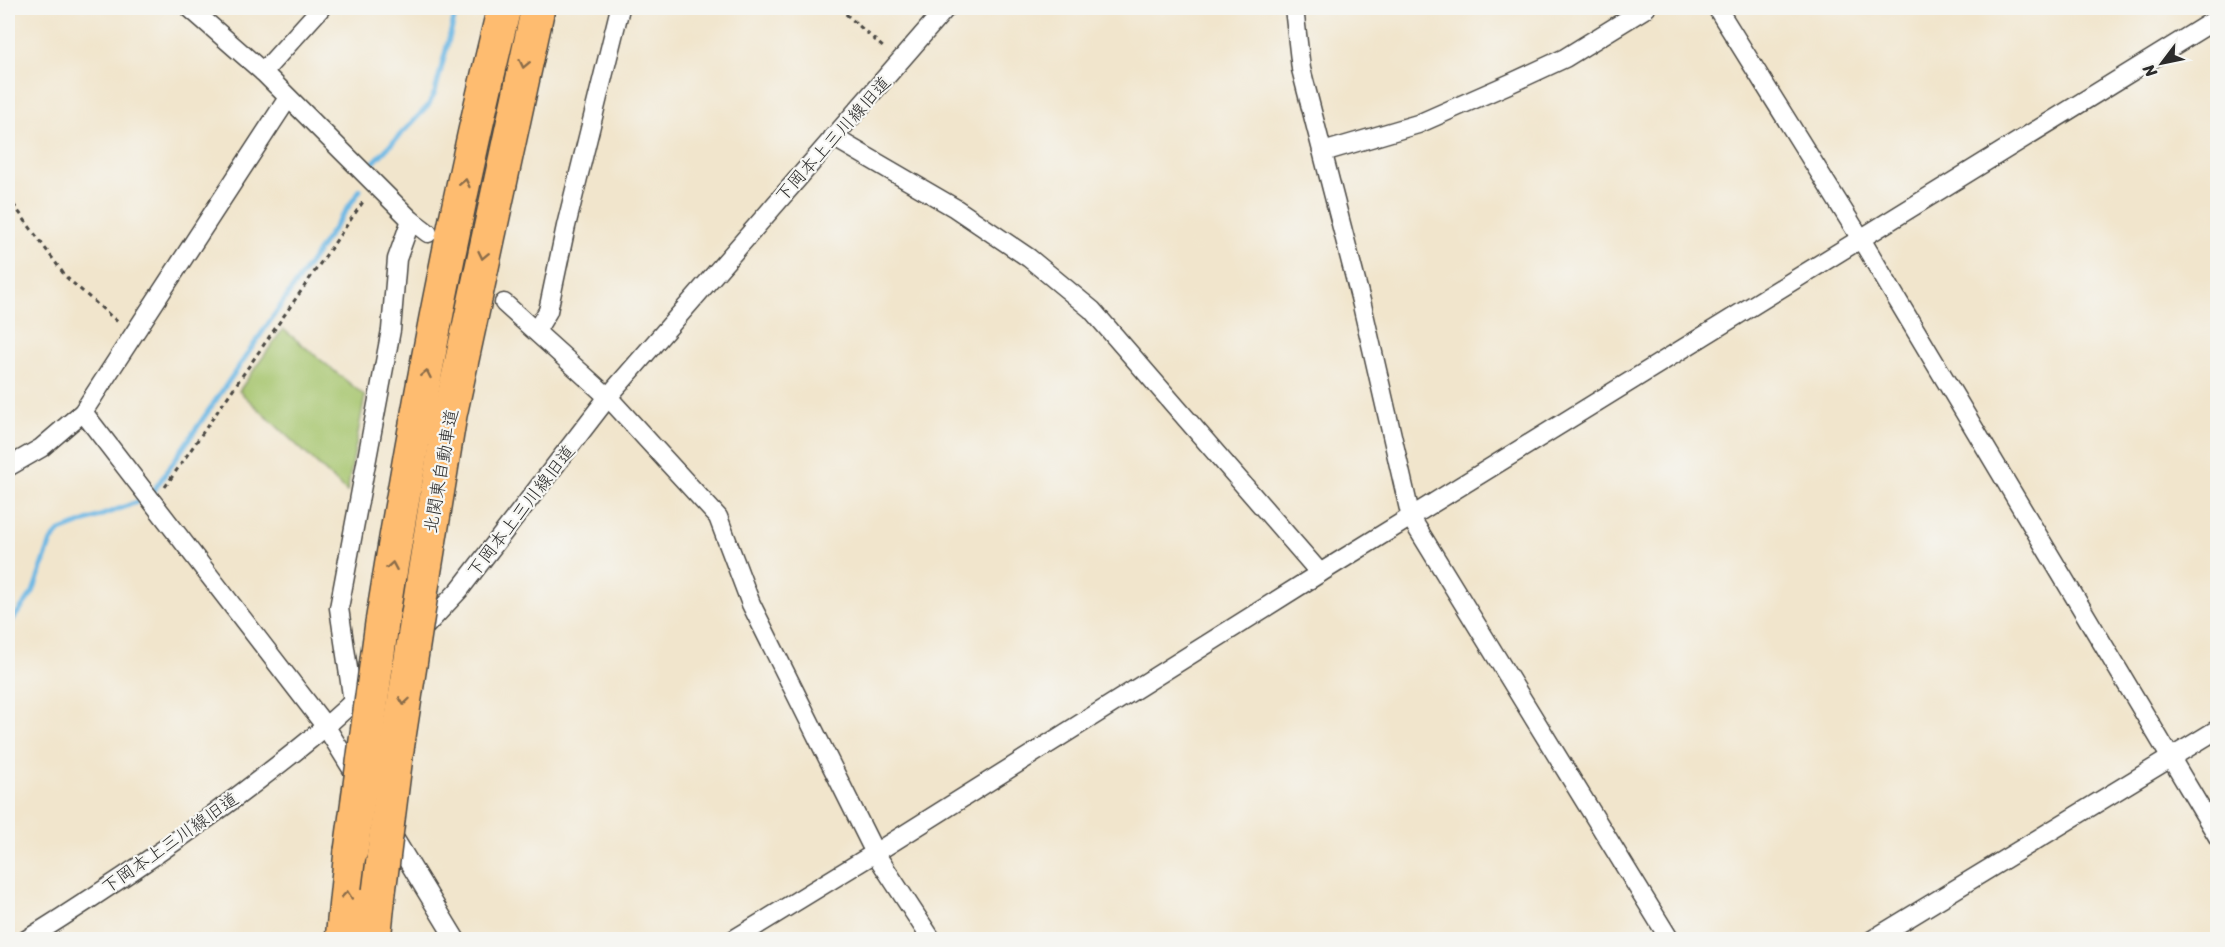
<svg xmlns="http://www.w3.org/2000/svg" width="2225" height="947" font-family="Sriracha,'Klee One',sans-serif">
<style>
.green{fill:#a5c46c;stroke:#68784c;stroke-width:1.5}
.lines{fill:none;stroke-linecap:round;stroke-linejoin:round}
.stream{stroke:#6bb7e4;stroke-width:5}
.minor-casing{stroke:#494743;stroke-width:21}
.motorway-casing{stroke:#494743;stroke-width:36}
.path{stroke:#494743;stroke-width:3;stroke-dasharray:4.5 4.5;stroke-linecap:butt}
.minor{stroke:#fff;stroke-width:18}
.motorway{stroke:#febc70;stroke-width:33}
.motorway-bridge-casing{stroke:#494743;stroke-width:36;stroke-linecap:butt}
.motorway-bridge{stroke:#febc70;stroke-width:33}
.oneway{stroke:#8a6c4a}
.labels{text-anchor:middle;stroke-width:4.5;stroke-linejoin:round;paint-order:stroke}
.street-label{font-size:18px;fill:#2b2b2b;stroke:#f6f6f2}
</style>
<rect width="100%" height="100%" fill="#f6f6f2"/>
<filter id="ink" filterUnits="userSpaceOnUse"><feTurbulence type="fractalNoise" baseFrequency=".0167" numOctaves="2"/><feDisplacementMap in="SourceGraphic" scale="12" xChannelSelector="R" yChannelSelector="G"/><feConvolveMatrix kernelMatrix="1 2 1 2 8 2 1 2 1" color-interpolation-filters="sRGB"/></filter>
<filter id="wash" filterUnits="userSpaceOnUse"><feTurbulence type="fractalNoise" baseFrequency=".008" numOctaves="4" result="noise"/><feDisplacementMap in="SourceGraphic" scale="24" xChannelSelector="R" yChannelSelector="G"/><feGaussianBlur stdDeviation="1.35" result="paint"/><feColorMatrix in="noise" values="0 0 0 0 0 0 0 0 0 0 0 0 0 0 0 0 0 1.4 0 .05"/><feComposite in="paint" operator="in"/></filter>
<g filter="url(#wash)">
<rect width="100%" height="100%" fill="#f1e5cc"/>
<path class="green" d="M283,329l82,67 -18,96 -108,-101z"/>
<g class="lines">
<g class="stream">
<path d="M372,164l56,-58 7,-14 22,-84"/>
<path d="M152,493l208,-303"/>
<path d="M8,626l25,-34 18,-51 9,-10 85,-32"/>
</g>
</g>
</g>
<g filter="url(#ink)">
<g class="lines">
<g class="minor-casing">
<g id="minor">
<path d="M190,8l73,64 148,148 17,13"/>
<path d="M1294,8l7,61 61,236 49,213 259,422"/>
<path d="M1717,8l144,231 357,598"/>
<path d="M263,72l58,-64"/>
<path d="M833,137l122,71 74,50 63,52 228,263"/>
<path d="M1323,152l95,-28 93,-41 54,-25 81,-50"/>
<path d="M504,303l104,94 110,120 33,87 124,249 57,87"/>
<path d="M536,331l12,-20 18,-85 54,-218"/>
<path d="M83,412l243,315 34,55"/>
<path d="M8,467l33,-19 42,-36 205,-314"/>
<path d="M419,633l41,-44 148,-192 338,-389"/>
<path d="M353,702l-14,-94 52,-278 6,-71 14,-39"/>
<path d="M388,828l68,112"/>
<path d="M26,940c81,-51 159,-103 234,-161 39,-30 77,-60 111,-95"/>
<path d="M733,940l142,-87 445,-280 898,-555"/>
<path d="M1872,940l346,-211"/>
</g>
</g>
<g class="motorway-casing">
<g id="motorway">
<path d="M423,581l27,-166 88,-407"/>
<path d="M382,623c33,-206 72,-413 122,-615"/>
<path d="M342,940l9,-89"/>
<path d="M374,940l5,-48"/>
</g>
</g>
<g class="path">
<path d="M839,8l46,41"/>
<path d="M8,197l58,80 54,47"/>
<path d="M165,487l200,-288"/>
</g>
<use href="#minor" class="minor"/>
<use href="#motorway" class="motorway"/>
<g class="motorway-bridge-casing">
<g id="motorway-bridge">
<path d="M351,851l31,-228"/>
<path d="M379,892l17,-136 27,-175"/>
</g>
</g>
<use href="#motorway-bridge" class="motorway-bridge"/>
</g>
<defs><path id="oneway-chevron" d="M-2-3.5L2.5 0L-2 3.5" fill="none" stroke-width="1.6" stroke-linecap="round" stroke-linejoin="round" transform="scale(1.5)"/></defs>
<g class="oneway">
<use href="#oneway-chevron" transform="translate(524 64) rotate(102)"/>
<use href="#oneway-chevron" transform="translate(465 183) rotate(-77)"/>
<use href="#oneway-chevron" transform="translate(483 255) rotate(102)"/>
<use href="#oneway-chevron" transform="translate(426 374) rotate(-79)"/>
<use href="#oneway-chevron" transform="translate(392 566) rotate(-80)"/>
<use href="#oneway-chevron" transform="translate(404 701) rotate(98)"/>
<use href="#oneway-chevron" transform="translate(347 895) rotate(-84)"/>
</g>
</g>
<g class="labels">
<g class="street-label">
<text transform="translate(833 139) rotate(-48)" y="6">下岡本上三川線旧道</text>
<text transform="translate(441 471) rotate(-80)" y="6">北関東自動車道</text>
<text transform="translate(521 511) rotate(-52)" y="6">下岡本上三川線旧道</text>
<text transform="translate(170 843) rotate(-35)" y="6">下岡本上三川線旧道</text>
</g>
</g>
<rect width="2225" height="947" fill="none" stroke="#f6f6f2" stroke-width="30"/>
<g transform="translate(2162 63) rotate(238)" stroke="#f6f6f2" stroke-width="4.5" paint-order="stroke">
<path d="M0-4.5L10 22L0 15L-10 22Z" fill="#2b2b2b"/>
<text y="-9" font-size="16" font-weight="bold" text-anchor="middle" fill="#2b2b2b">N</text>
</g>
</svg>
